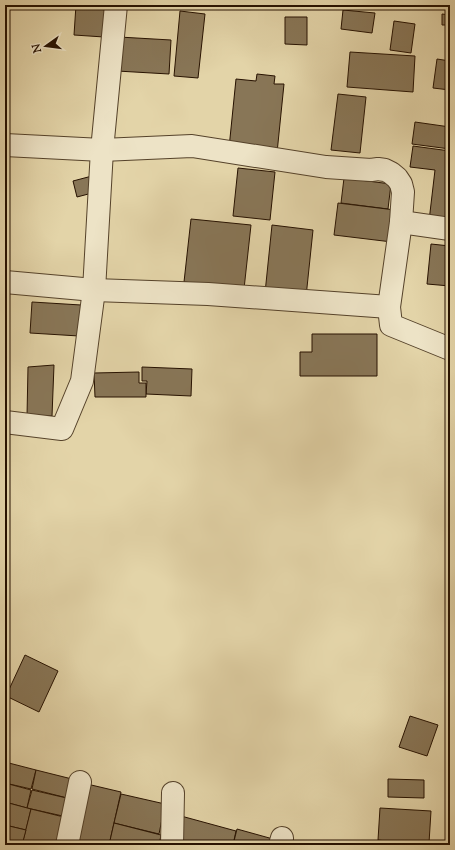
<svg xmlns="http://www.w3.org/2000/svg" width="455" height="850" font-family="'Sorts Mill Goudy',serif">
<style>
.building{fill:#887657;stroke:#261100}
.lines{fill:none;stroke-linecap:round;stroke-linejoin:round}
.minor-casing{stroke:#55422a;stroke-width:24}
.minor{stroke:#ede3c6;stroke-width:22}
</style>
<rect width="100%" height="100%" fill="#e3d4a8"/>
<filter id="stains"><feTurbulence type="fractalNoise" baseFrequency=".005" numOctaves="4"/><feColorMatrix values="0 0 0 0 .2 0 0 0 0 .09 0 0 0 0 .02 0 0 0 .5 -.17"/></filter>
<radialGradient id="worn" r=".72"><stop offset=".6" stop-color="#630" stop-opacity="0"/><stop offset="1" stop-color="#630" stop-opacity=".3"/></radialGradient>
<g class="building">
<path d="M76,5h30l-2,32 -30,-2z"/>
<path d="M343,10l32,3 -3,20 -31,-4z"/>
<path d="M180,11l25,3 -7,64 -24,-2z"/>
<path d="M442,14l8,1v10h-8z"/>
<path d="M285,17h22v28l-22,-1z"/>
<path d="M394,21l21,3 -4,29 -21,-3z"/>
<path d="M119,37l52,3 -2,34 -52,-3z"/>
<path d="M350,52l65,4 -2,36 -66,-5z"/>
<path d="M437,59l13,2v29l-17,-2z"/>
<path d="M257,74l18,2 -1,8h10l-7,69 -48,-5 7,-69 20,2z"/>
<path d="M338,94l28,3 -6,56 -29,-3z"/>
<path d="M415,122l35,5v22l-38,-5z"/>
<path d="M413,146l37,5v72l-21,-2 6,-51 -25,-3z"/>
<path d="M238,168l37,4 -5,48 -37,-4z"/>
<path d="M92,176l4,16 -19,5 -4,-16z"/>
<path d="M344,178l47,6 -3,25 -47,-6z"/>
<path d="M5,182l4,1 -4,33z"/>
<path d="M338,203l57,7 -3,32 -58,-7z"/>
<path d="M191,219l60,6 -7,64 -60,-7z"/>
<path d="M272,225l41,5 -7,67 -41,-4z"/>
<path d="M431,244l19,2v40l-23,-2z"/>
<path d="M32,302l49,3 -2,31 -49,-3z"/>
<path d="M312,334h65v42h-77v-24h12z"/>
<path d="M54,365l-2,51h-25l1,-49z"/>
<path d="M142,367l50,2 -1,27 -45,-2 1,-13h-5z"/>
<path d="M139,372v11h7v14h-51l-1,-24z"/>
<path d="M25,655l33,16 -19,41 -33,-16z"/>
<path d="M410,716l28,9 -11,31 -28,-9z"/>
<path d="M5,762l31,8 -5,19 -26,-6z"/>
<path d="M36,770l40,10 -5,19 -39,-10z"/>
<path d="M388,779l36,1v18l-36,-1z"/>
<path d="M5,783l26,7 -4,18 -22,-6z"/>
<path d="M87,784l34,8 -12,53h-15l-20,-4z"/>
<path d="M32,790l39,9 -4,18 -40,-9z"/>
<path d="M121,794l44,10 -6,30 -45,-11z"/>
<path d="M5,802l26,7 -5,21 -21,-5z"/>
<path d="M380,808l51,3 -2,32h-8v2h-36l1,-4 -8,-1z"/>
<path d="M31,809l37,9 -7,27h-39z"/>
<path d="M181,816l55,15 -3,14h-49l1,-2 -10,-2z"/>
<path d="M114,823l47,12 -2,10h-50z"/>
<path d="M5,825l21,5 -4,15h-17z"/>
<path d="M237,829l36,10 -2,6h-38z"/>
<path d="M75,841l17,4h-18z"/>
</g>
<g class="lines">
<g class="minor-casing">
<g id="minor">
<path d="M5,145l97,5 90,-4 134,21 45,3 7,-1 7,1 6,3 6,5 4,6 2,8 -2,30 -12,85 2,18 59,24"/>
<path d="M401,222l49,7"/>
<path d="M5,282l89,8 114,4 181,13"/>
<path d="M5,422l57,7 20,-48 12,-91 8,-140 14,-145"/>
<path d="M67,845l13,-63"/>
<path d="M172,845l1,-52"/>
<path d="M280,845l2,-7"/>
</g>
</g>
<use href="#minor" class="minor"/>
</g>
<rect width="455" height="850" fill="none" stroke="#e3d4a8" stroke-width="20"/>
<rect x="6" y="6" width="443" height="838" fill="none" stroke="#261100" stroke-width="2"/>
<rect x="10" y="10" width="435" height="830" fill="none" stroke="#261100"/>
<g transform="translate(46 46) rotate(256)" stroke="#ede3c6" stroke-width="3" paint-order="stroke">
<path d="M0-3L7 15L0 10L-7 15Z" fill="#261100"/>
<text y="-6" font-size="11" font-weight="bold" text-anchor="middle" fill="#261100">N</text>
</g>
<rect width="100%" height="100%" filter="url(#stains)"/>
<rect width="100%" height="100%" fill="url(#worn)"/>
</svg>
